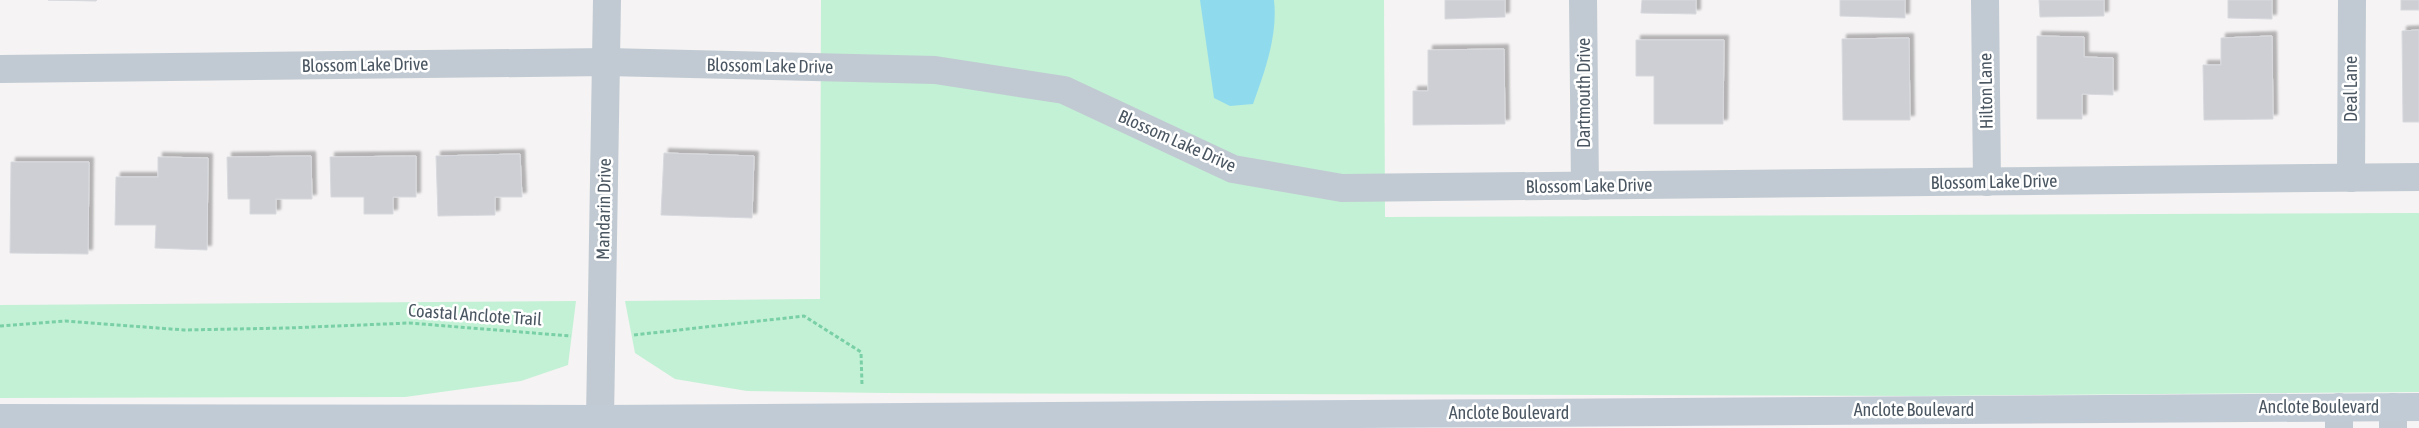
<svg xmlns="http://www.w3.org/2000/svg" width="2419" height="428" font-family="'Asap Condensed',sans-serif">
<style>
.green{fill:#c3f1d5}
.water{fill:#90daee}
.building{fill:#cdcfd5;stroke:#d7d9de;filter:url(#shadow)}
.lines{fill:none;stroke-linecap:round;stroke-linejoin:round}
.path{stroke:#7ad0a6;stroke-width:3;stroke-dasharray:4 2.5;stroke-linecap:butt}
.street{stroke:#c1cad2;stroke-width:28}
.secondary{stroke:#c1cbd6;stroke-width:28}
.labels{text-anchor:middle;stroke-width:5;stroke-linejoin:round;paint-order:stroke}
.street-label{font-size:18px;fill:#4a5661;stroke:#fff}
</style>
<defs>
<filter id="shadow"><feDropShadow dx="4.5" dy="-4.5" stdDeviation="1" flood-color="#0004"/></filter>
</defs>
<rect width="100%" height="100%" fill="#f5f3f3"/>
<g class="green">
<path d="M821,0h563l1,217 1034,-4v179l-498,4 -1035,-3 -139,-2 -72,-12 -40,-26 -10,-52 195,-2z"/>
<path d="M576,301l-8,64 -47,16 -116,16 -405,1v-93z"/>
</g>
<path class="water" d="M1200,0h74c4,35 -9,71 -21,104l-23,2 -16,-8z"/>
<g class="building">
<path d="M48,0h49l-1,1z"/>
<path d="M1445,0h60v17l-60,2z"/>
<path d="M1642,0h54v14l-55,-1z"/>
<path d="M1840,0h65v18l-65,-2z"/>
<path d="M2039,0h65v16l-64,1z"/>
<path d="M2228,0h44v19l-44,-1z"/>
<rect x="2401" y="0" width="18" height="10"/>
<path d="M2419,30v92h-16l-1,-91z"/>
<path d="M2037,36l47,1v20l29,1v37l-31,-1v25h-45z"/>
<path d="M2272,36l1,83 -69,1 -1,-55h18v-27z"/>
<path d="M1909,38l1,82h-67l-1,-81z"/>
<path d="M1636,40h88l-1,84h-69v-48h-18z"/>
<path d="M1504,49l1,75 -92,1v-34h15v-41z"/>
<path d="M664,153l90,3 -2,62 -91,-3z"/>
<path d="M520,154l2,43h-27v18l-57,1 -2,-60z"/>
<path d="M311,156l1,43h-36v15h-26v-15h-22l-1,-42z"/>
<path d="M416,156v41h-23v17h-29v-17h-33l-1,-40z"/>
<path d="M158,157l50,1 -1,92 -52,-2 1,-23h-41l1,-48h42z"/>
<path d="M11,162h78l-1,92 -78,-1z"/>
</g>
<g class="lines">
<g class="path">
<path d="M0,326l65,-5 119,9 104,-2 121,-5 162,13"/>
<path d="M634,335l170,-19 57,36 1,33"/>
</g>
<g class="street">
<path d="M1583,0l2,186"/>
<path d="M1985,0l2,182"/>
<path d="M0,69l607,-7 328,8 129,20 169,79 109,19 1077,-11"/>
<path d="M2351,178l1,-178"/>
<path d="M2339,407v21"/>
<path d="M2393,407v21"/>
<path d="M600,419l7,-419"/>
</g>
<path class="secondary" d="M0,418l600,1 1819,-12"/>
</g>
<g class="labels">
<g class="street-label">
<text transform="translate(365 65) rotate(-1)" y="6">Blossom Lake Drive</text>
<text transform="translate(770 66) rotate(1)" y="6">Blossom Lake Drive</text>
<text transform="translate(2351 89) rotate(-90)" y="6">Deal Lane</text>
<text transform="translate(1986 91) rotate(-91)" y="6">Hilton Lane</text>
<text transform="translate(1584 93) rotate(-90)" y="6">Dartmouth Drive</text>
<text transform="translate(1177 141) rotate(24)" y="6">Blossom Lake Drive</text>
<text transform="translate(1994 182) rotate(-1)" y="6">Blossom Lake Drive</text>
<text transform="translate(1589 186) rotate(-1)" y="6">Blossom Lake Drive</text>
<text transform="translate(604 209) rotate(-89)" y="6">Mandarin Drive</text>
<text transform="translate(475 315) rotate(4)" y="6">Coastal Anclote Trail</text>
<text x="2319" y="413">Anclote Boulevard</text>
<text x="1914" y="416">Anclote Boulevard</text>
<text x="1509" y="419">Anclote Boulevard</text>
</g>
</g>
</svg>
